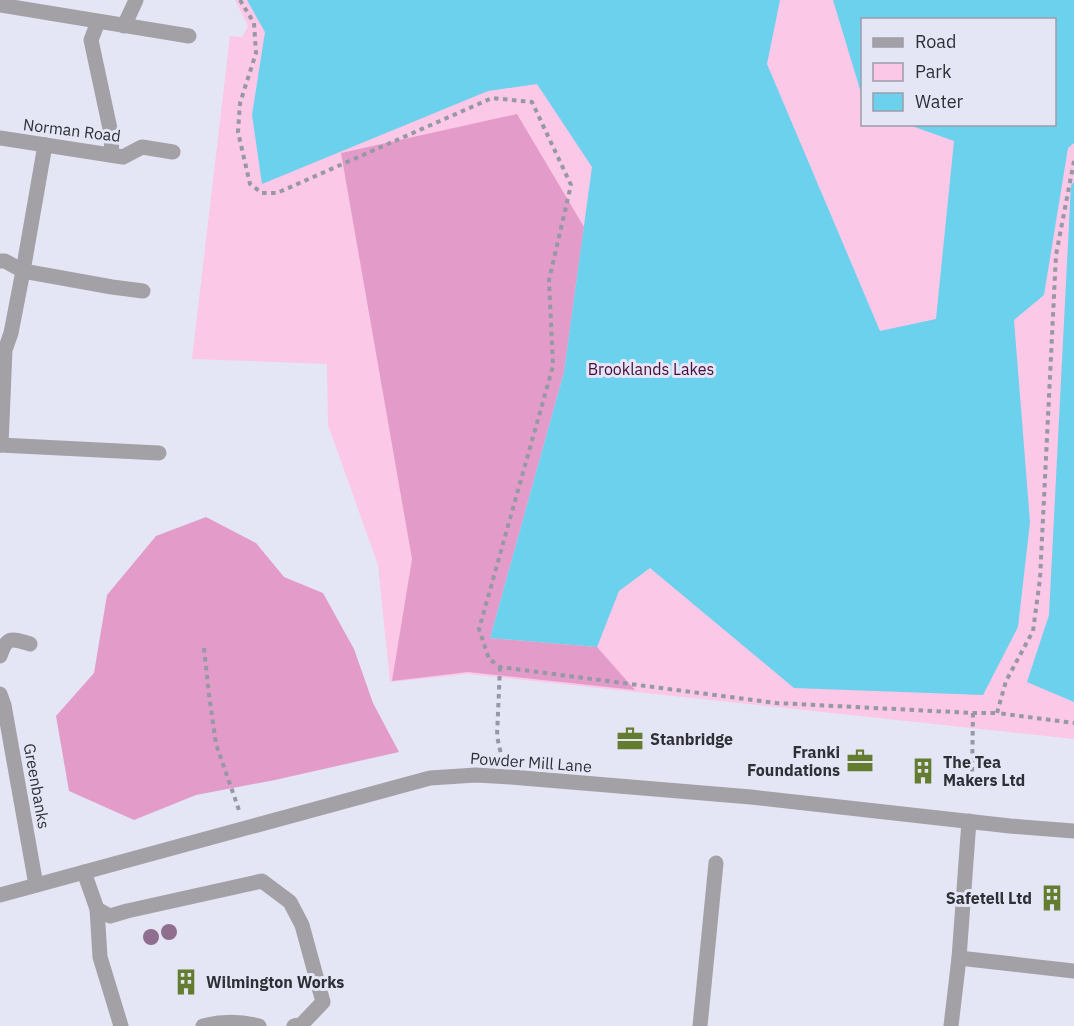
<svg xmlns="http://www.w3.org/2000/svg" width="1074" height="1026" font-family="'IBM Plex Sans',sans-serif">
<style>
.green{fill:#fbc8e7;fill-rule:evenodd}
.forest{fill:#e39cc9}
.water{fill:#6bd1ec}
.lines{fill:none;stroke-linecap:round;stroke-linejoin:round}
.path{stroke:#9698a4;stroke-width:4;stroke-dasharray:4.5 4.5;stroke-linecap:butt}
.minor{stroke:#a3a0a6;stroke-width:15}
.tree{fill:#8f6e8e}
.labels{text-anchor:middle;stroke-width:6;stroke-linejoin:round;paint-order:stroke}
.street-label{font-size:16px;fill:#2f3036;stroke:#e4e6f6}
.park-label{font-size:16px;fill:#490b39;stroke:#e4e6f6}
.poi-label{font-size:16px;font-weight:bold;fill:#2f3036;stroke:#e4e6f6;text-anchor:start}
</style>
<rect width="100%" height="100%" fill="#e4e6f6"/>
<path class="green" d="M235,0h839v739l-606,-65 -78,8 -12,-117 -50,-140 -1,-61 -135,-5 38,-323 12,1 6,-11zM862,20h192v104h-192z"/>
<g class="forest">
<path d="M517,114l67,113 -20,145 -74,266 107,9 38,43 -167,-18 -76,9 20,-122 -71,-406z"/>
<path d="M206,517l50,26 28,34 39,16 31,56 19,54 26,49 -124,28 -79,15 -62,25 -65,-29 -13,-75 38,-43 13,-78 49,-59z"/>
</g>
<g class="water">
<path d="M247,0h533l-13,64 113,267 56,-12 18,-178 -45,-16 145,-1v-104h-192v76l-29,-96h241v143l-6,5 -24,147 -30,25 16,202 -12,105 -35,68 -189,-7 -144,-120 -31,23 -22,56 -107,-9 74,-266 28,-205 -55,-83 -49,7 -226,93 -10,-69 13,-83z"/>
<path d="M1074,182v520l-47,-20 22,-67 22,-430z"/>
</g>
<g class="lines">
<g class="path">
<path d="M240,0l14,23 2,30 -16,50 -2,29 12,52 12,9h15l215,-95 40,4 39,83 -22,95 4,86 -74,263 10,30 11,8 276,36 197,10h24"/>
<path d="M1074,161l-18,94 -16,324 -7,52 -27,50 -9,32 77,10"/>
<path d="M204,648l5,47 7,49 24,69"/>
<path d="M500,667l-3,69 5,23"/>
<path d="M973,713l-1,65 33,4"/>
</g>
<g class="minor">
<path d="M0,5l189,31"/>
<path d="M98,22l-7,18 21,98 -1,17"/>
<path d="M124,26l12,-26"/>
<path d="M0,138l123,19 19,-10 31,5"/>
<path d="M45,145l-22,126 89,16 31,4"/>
<path d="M0,261h5l18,10 -12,62 -6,17 -4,95"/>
<path d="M0,445l159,8"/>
<path d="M0,656c7,-20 11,-18 30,-12"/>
<path d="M0,694l4,11 32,180"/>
<path d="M84,872l13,37 3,48 21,69"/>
<path d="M0,895l430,-117 46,-3 35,2 240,20 259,29 64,5"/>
<path d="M97,909l13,7 17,-5 135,-30 28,21 12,23 21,77 -21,22 -8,2"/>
<path d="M959,958l115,13"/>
<path d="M203,1026c19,-5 37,-5 56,0"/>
<path d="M700,1026l16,-163"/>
<path d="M951,1026l8,-68 10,-137"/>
</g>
</g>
<g class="tree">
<circle cx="169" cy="932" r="8"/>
<circle cx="151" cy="937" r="8"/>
</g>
<defs>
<g id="office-bare" transform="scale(2.07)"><path d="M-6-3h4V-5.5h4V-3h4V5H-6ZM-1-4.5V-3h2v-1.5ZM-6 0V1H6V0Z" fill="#637c2f" stroke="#e4e6f6" stroke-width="2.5" paint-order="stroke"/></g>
<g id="building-bare" transform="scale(2.07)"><path d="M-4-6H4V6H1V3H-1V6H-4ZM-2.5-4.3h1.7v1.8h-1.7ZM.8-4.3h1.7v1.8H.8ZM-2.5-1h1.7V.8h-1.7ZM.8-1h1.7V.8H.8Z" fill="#637c2f" stroke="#e4e6f6" stroke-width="2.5" paint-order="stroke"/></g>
</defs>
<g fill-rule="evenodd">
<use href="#office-bare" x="630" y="739"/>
<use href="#office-bare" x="860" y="761"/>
<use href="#building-bare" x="923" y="771"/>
<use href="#building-bare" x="1052" y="898"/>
<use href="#building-bare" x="186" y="982"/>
</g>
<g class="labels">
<g class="street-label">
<text transform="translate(72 130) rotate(7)" y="6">Norman Road</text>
<text transform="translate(531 762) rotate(4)" y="6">Powder Mill Lane</text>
<text transform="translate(37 786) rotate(80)" y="6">Greenbanks</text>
</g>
<g class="park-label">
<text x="651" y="375">Brooklands Lakes</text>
</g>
<g class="poi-label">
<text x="650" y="745">Stanbridge</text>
<text x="840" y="758" text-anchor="end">Franki<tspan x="840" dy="18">Foundations</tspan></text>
<text x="943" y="768">The Tea<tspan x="943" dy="18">Makers Ltd</tspan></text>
<text x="1032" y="904" text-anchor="end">Safetell Ltd</text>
<text x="206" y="988">Wilmington Works</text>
</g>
</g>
<rect x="861" y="18" width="195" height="108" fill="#e4e6f6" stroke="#9c9da9" stroke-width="1.5"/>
<rect x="873" y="38" width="30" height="9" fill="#a3a0a6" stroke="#9c9da9" stroke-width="1.5"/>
<text x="915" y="48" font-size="18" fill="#2f3036">Road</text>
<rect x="873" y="63" width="30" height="18" fill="#fbc8e7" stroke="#9c9da9" stroke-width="1.5"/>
<text x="915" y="78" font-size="18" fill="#2f3036">Park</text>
<rect x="873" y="93" width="30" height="18" fill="#6bd1ec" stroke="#9c9da9" stroke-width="1.5"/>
<text x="915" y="108" font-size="18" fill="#2f3036">Water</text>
</svg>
